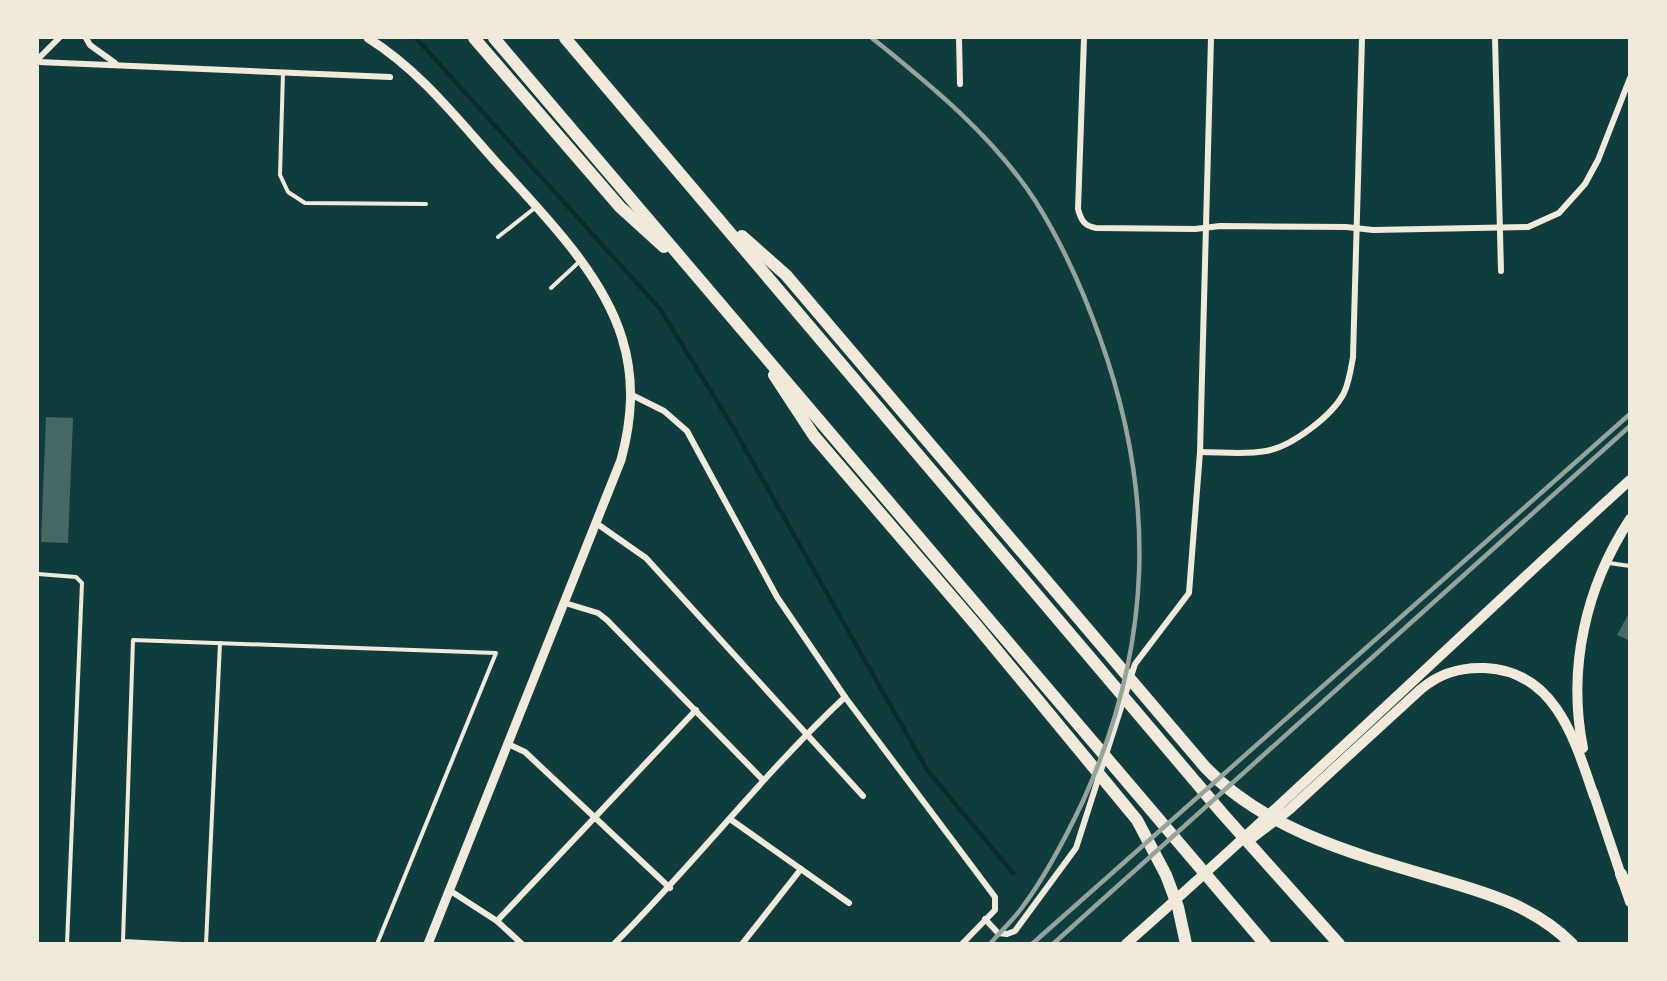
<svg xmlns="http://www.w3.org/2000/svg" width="1667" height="981" font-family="Merriweather,serif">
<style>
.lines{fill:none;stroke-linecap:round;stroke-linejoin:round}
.stream{stroke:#0a2a2b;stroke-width:4.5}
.building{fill:#486865}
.service{stroke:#f1e9da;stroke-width:4}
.minor{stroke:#f1e9da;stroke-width:6}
.secondary{stroke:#f1e9da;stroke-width:9}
.primary{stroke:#f1e9da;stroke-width:10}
.motorway{stroke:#f1e9da;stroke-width:12}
.rail{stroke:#97a49c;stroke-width:4.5}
</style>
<rect width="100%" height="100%" fill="#0f3d3e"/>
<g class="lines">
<path class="stream" d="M416,38l244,271 74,120 193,341 86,103"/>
</g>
<g class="building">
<path d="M46,417l27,1 -5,125 -27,-1z"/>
<path d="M1630,611v30l-13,-6z"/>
</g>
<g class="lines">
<g class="service">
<path d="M283,73l-3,102 8,17 17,11 121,1"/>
<path d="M498,237l38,-30"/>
<path d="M551,288l28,-26"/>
<path d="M1609,563l21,3"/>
<path d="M38,574l38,3 6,6 -15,361"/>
<path d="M182,944l-59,-3 10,-301 363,13 -119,291"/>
<path d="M206,944l14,-301"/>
</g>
<g class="minor">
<path d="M86,38l4,7 25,18"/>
<path d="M959,38l1,46"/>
<path d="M1084,38l-6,171c3,11 6,17 18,19l99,1 25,-3 126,1 27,3 155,-3 31,-14 26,-29 13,-24 32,-82"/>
<path d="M1495,38l6,233"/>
<path d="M38,59l21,-21"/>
<path d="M38,62l352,15"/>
<path d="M632,395l32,16 23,20 90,166 68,100 150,200v13l-33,34"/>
<path d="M1200,452c22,0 45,3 66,-1 25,-4 66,-35 78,-58 5,-11 7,-24 9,-36l9,-319"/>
<path d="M596,523l50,35 217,238"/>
<path d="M565,603l33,10 9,7 156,160"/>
<path d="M508,744l17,8 145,136"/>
<path d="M730,819l119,84"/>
<path d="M449,890l48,31 25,23"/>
<path d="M985,919l13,14 9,1 8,-3 61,-83 59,-184 54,-71 11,-141 11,-414"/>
<path d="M497,921l199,-211"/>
<path d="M614,944c80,-80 149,-170 231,-247"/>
<path d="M742,944l59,-75"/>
</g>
<path class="secondary" d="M368,38c51,32 87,78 127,123 46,51 107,111 127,177 13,42 10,81 -1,122l-193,484"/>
<g class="primary">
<path d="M1583,748c-16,-80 3,-162 47,-229"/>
<path d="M1593,792l37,110"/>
<path d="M1252,838l37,-28 132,-121c19,-16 39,-22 64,-21 71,3 90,73 109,128"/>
<path d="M1126,944c171,-151 335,-310 504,-464"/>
</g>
<g class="motorway">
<path d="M474,38l146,169 44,40"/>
<path d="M494,38l771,906"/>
<path d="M565,38l657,775 117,131"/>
<path d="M742,236l44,39 419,492c58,61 145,86 224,109 51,15 104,28 143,68"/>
<path d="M774,375l40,61 162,189 161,195 29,55 12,32 8,37"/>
<path d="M1621,874l9,22"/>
</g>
<g class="rail">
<path d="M872,38c60,48 122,99 164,164 27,43 47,88 64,136 57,159 53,308 -17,463 -18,38 -37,75 -62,108 -9,12 -21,23 -31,35"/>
<path d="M1032,944l598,-530"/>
<path d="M1053,944l577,-518"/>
</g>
</g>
<rect width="1667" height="981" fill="none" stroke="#f1e9da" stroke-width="78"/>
</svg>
